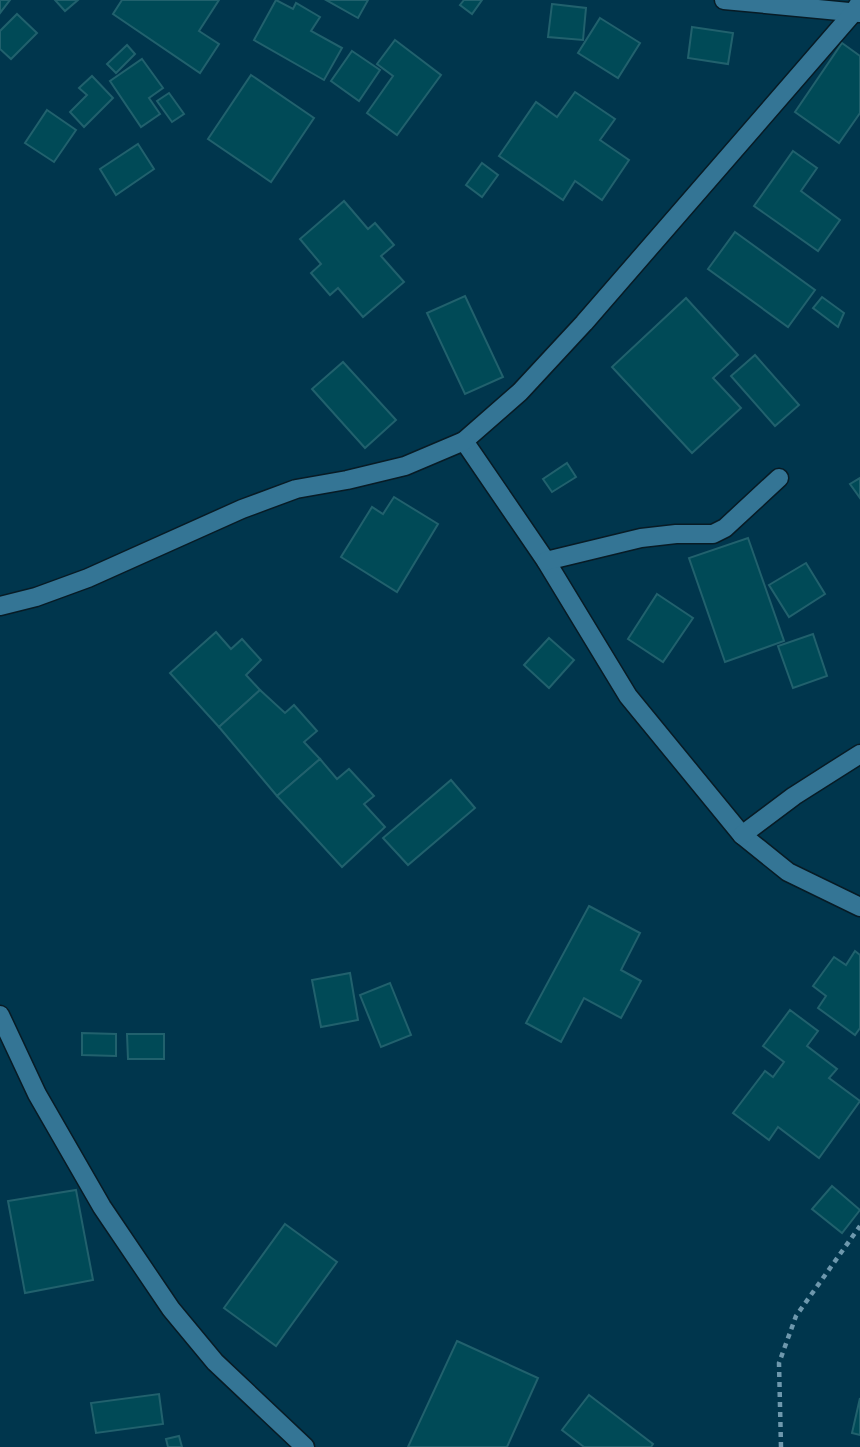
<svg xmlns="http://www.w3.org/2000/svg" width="860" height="1447" font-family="Georgia,serif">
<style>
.building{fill:#004a57;stroke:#21616d;stroke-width:2}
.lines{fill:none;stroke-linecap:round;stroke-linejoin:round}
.minor-casing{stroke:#071b25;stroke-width:21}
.path{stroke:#6e98ad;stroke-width:4.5;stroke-dasharray:5 5;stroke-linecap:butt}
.minor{stroke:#347595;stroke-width:18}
</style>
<rect width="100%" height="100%" fill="#00364d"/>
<g class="building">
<path d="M0,0h10l-10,13z"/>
<path d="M55,0h23l-13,11z"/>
<path d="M122,0h97l-20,31 20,13 -19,29 -87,-59z"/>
<path d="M276,0l17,9 3,-6 24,14 -9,14 31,17 -18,32 -70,-40z"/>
<path d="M326,0h42l-10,18z"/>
<path d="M464,0h18l-10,14 -12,-9z"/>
<path d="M552,4l34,4 -3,32 -35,-3z"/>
<path d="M17,14l20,19 -26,26 -11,-10v-18z"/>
<path d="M600,18l40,25 -22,35 -40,-25z"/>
<path d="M692,27l41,6 -5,31 -40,-6z"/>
<path d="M395,40l46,35 -44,60 -30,-22 26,-37 -16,-12z"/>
<path d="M842,43l18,13v57l-21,30 -44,-31z"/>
<path d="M127,45l8,9 -19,19 -9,-9z"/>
<path d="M352,51l28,19 -21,31 -28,-20z"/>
<path d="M142,59l21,29 -14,10 11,16 -19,13 -31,-46z"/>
<path d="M251,75l63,43 -43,64 -63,-43z"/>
<path d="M92,76l21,22 -29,29 -14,-15 17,-17 -8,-7z"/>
<path d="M575,92l40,27 -15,21 29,20 -27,40 -27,-19 -12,19 -64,-44 37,-54 21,15z"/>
<path d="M169,93l15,21 -12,8 -15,-21z"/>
<path d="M47,110l29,20 -22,32 -29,-19z"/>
<path d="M138,144l16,25 -38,26 -16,-26z"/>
<path d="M793,151l24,17 -16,23 39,29 -22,31 -64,-45z"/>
<path d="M482,163l16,12 -16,22 -16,-12z"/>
<path d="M344,201l24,28 7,-6 19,22 -13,11 23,26 -41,35 -25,-29 -8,7 -19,-22 10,-9 -21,-25z"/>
<path d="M735,232l80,58 -27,37 -80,-58z"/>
<path d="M465,296l38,81 -38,17 -38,-81z"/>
<path d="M822,297l22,16 -6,14 -25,-19z"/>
<path d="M686,298l52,57 -25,23 28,30 -49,45 -80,-86z"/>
<path d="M755,355l44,50 -24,21 -44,-50z"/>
<path d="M343,362l53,58 -31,28 -53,-59z"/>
<path d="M567,463l9,14 -24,15 -9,-13z"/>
<path d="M860,478v20l-10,-14z"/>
<path d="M394,497l44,27 -41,68 -56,-35 31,-50 11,7z"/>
<path d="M748,538l36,103 -59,21 -36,-104z"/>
<path d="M806,563l19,31 -36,23 -20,-32z"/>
<path d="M657,594l36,24 -30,44 -35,-23z"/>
<path d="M216,632l15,17 11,-10 19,21 -15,15 14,15 -41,37 -49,-54z"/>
<path d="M813,634l14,42 -34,12 -15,-42z"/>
<path d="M549,638l25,22 -25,28 -25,-23z"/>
<path d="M260,690l25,23 9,-8 23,26 -13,11 16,17 -43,37 -58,-69z"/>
<path d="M320,759l17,20 12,-10 25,27 -10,8 21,23 -43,40 -65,-71z"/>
<path d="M451,780l24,28 -67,57 -25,-27z"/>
<path d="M589,906l51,27 -19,37 20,11 -20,37 -37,-20 -23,44 -35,-19z"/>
<path d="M855,951l5,4v73l-5,7 -37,-27 8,-12 -13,-10 21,-29 12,8z"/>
<path d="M350,973l8,47 -37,7 -9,-47z"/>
<path d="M390,983l21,52 -30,12 -21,-52z"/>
<path d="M790,1010l28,21 -11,15 30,23 -8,9 31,23 -41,57 -41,-31 -9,13 -36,-27 32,-42 8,6 11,-15 -21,-16z"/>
<path d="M82,1033l34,1v22l-34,-1z"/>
<path d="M127,1034h37v25h-36z"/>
<path d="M832,1186l28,24 -18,23 -30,-24z"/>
<path d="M76,1190l17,90 -68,13 -17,-92z"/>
<path d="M285,1224l52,38 -61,84 -52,-38z"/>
<path d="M457,1341l81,37 -31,69h-99z"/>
<path d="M159,1394l4,30 -67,9 -5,-30z"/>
<path d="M589,1395l64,49 -2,3h-67l-22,-17z"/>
<path d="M860,1398v37l-8,-2z"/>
<path d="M179,1436l3,11h-14l-2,-8z"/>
</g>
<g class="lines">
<g class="minor-casing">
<g id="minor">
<path d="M724,0l136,13"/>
<path d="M464,441l82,120 82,135 114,139 46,37 72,35"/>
<path d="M546,561l95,-23 35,-4h37l12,-6 54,-50"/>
<path d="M0,606l36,-9 52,-19 154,-69 54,-20 51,-9 58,-14 59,-25 56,-49 64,-69 270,-311 6,-10"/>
<path d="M742,835l52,-39 66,-42"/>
<path d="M0,1015l37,79 65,113 69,102 44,53 90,85"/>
</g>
</g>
<path class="path" d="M781,1447l-2,-84 17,-47 64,-90"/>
<use href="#minor" class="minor"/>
</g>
</svg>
